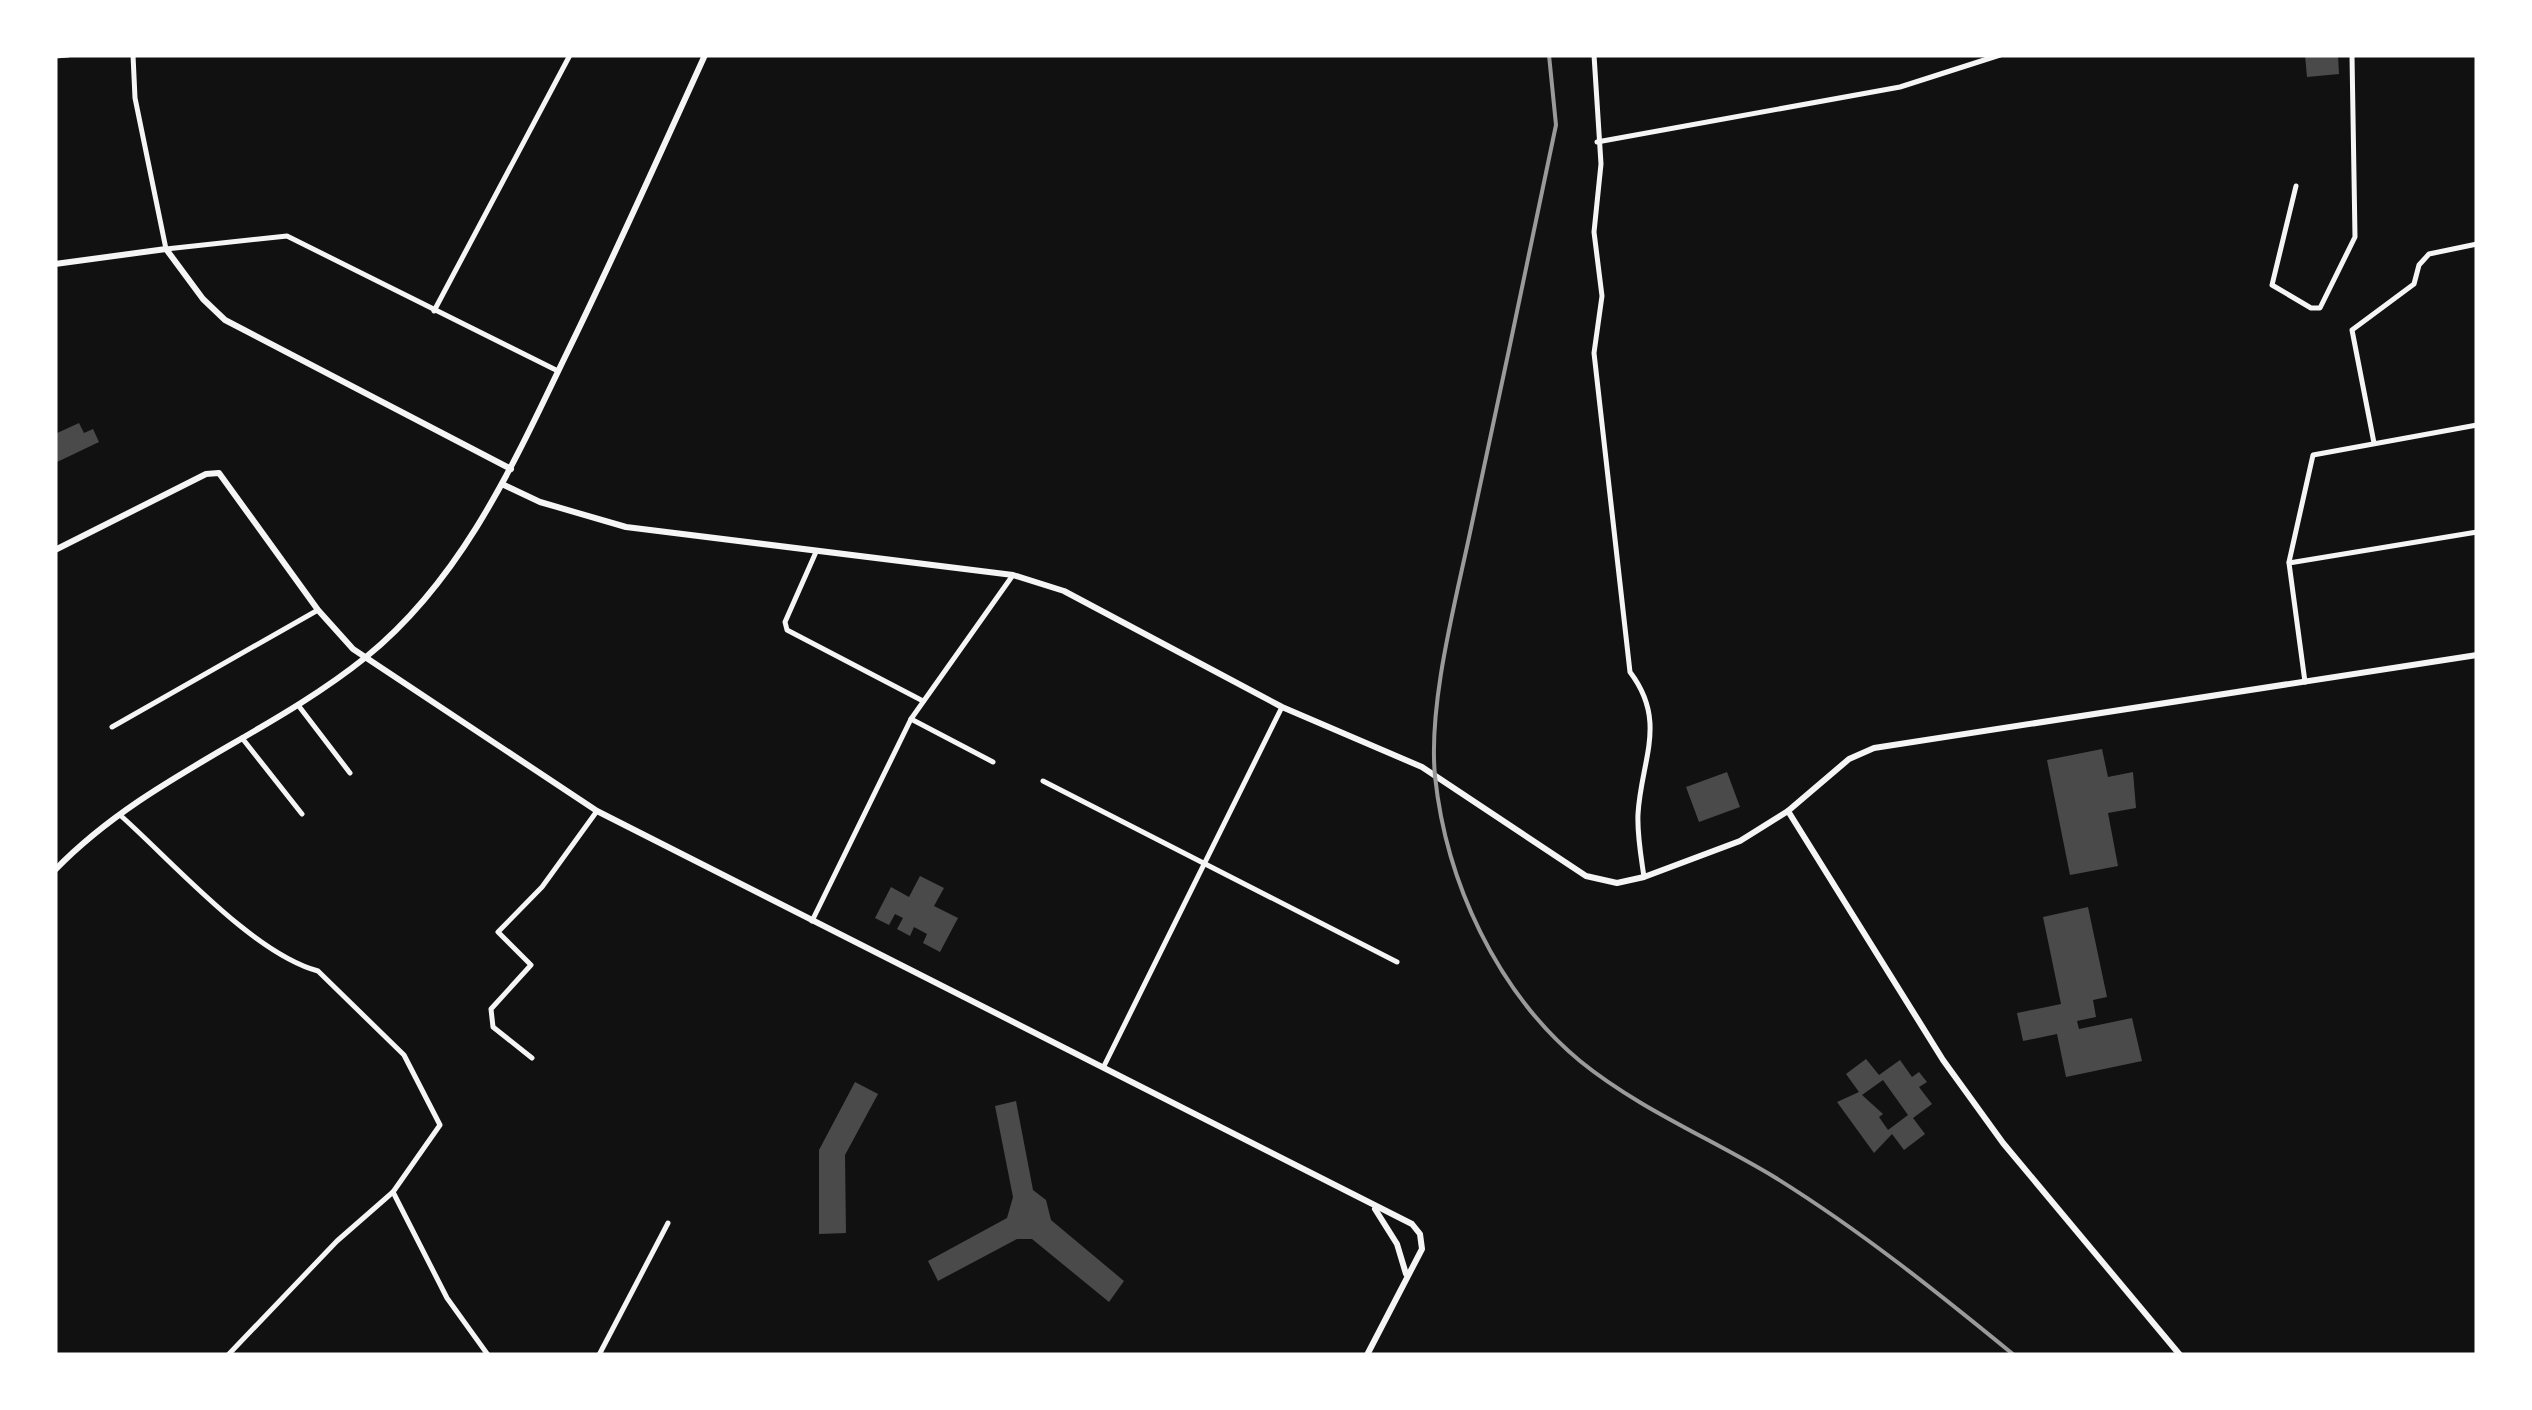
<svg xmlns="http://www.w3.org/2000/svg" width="2532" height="1410" font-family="Lora,serif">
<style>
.building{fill:#4a4a4a;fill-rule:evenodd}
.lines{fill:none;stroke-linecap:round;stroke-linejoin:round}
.minor{stroke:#f5f5f5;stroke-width:5}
.tertiary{stroke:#f5f5f5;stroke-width:6}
.secondary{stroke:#f5f5f5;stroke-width:6}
.rail{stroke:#9a9a9a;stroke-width:4}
</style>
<rect width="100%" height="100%" fill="#111"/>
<g class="building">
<path d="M2305,55h33l1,19 -32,3z"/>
<path d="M79,423l5,10 9,-4 6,13 -44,21v-29z"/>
<path d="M2102,749l6,28 25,-5 3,36 -28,5 10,53 -48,9 -23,-115z"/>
<path d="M1727,772l13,35 -41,15 -13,-35z"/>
<path d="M920,876l24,12 -10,18 24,12 -18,34 -17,-9 4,-9 -13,-7 -4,9 -13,-7 6,-11 -8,-4 -6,11 -14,-7 16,-31 18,10z"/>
<path d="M2088,907l19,90 -14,3 3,17 -19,4 2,8 53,-11 10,43 -76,16 -9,-43 -34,7 -6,-28 44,-9 -18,-87z"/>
<path d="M1866,1059l13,16 21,-15 12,17 7,-5 8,10 -8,5 13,17 -19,14 12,16 -21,16 -12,-16 -18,19 -37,-51 22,-10 -13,-18zM1883,1080l25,35 -20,15 -9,-13 4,-3 -21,-19z"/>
<path d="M855,1082l23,12 -33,61 1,78 -27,1v-84z"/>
<path d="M1016,1101l17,89 13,10 5,20 73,61 -15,21 -77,-63h-15l-79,42 -10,-20 79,-43 6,-21 -18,-91z"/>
</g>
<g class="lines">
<g class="minor">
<path d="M133,55l2,43 31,151 121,-13 271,135"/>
<path d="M1594,55l7,109 -7,68 8,64 -8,57 36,319c38,50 11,88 8,142 -1,21 3,42 6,63"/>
<path d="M55,56l13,-1"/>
<path d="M1597,142l303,-55 100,-32"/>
<path d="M2296,186l-24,99 39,23h9l35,-71 -3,-182"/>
<path d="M434,311l136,-256"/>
<path d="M2374,443l-22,-113 62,-46 5,-19 10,-11 48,-10"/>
<path d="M816,552l-31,70 2,8 136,71"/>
<path d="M2289,562l24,-107 164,-30"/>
<path d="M2305,682l-16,-119 188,-31"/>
<path d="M298,705l52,68"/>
<path d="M911,719l82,43"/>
<path d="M112,727l206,-117"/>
<path d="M242,738l60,76"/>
<path d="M1043,781l354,181"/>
<path d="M120,815c52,46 132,138 198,156l86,84 36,70 -47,67 -56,49 -109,114"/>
<path d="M812,921l99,-202 102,-144"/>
<path d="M532,1058l-39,-31 -2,-18 40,-44 -33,-33 44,-45 55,-76"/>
<path d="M1104,1066l178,-359"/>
<path d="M393,1192l54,106 41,57"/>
<path d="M599,1355l69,-132"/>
</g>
<g class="tertiary">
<path d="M55,264l111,-15 37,50 22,21 286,149"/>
<path d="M55,550l151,-76 13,-1 99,137 35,39 244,162 815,413 8,10 2,15 -55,106"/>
<path d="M1788,811l155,249 60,83 177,212"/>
<path d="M1375,1209l22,35 9,30"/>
</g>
<g class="secondary">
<path d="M504,485l36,17 86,25 387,48 51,16 218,116 140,60 164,109 31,7 27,-6 96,-36 48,-30 61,-52 25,-11 603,-93"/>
<path d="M55,870c89,-92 213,-134 311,-213 96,-78 147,-192 199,-300 49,-100 94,-201 140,-302"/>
</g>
<path class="rail" d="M1549,55l7,70c-28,134 -56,269 -85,403 -15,72 -43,175 -36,248 11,106 62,216 145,285 59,48 132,78 196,117 85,53 161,114 238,177"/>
</g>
<rect width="2532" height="1410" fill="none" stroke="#ffffff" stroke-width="115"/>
</svg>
